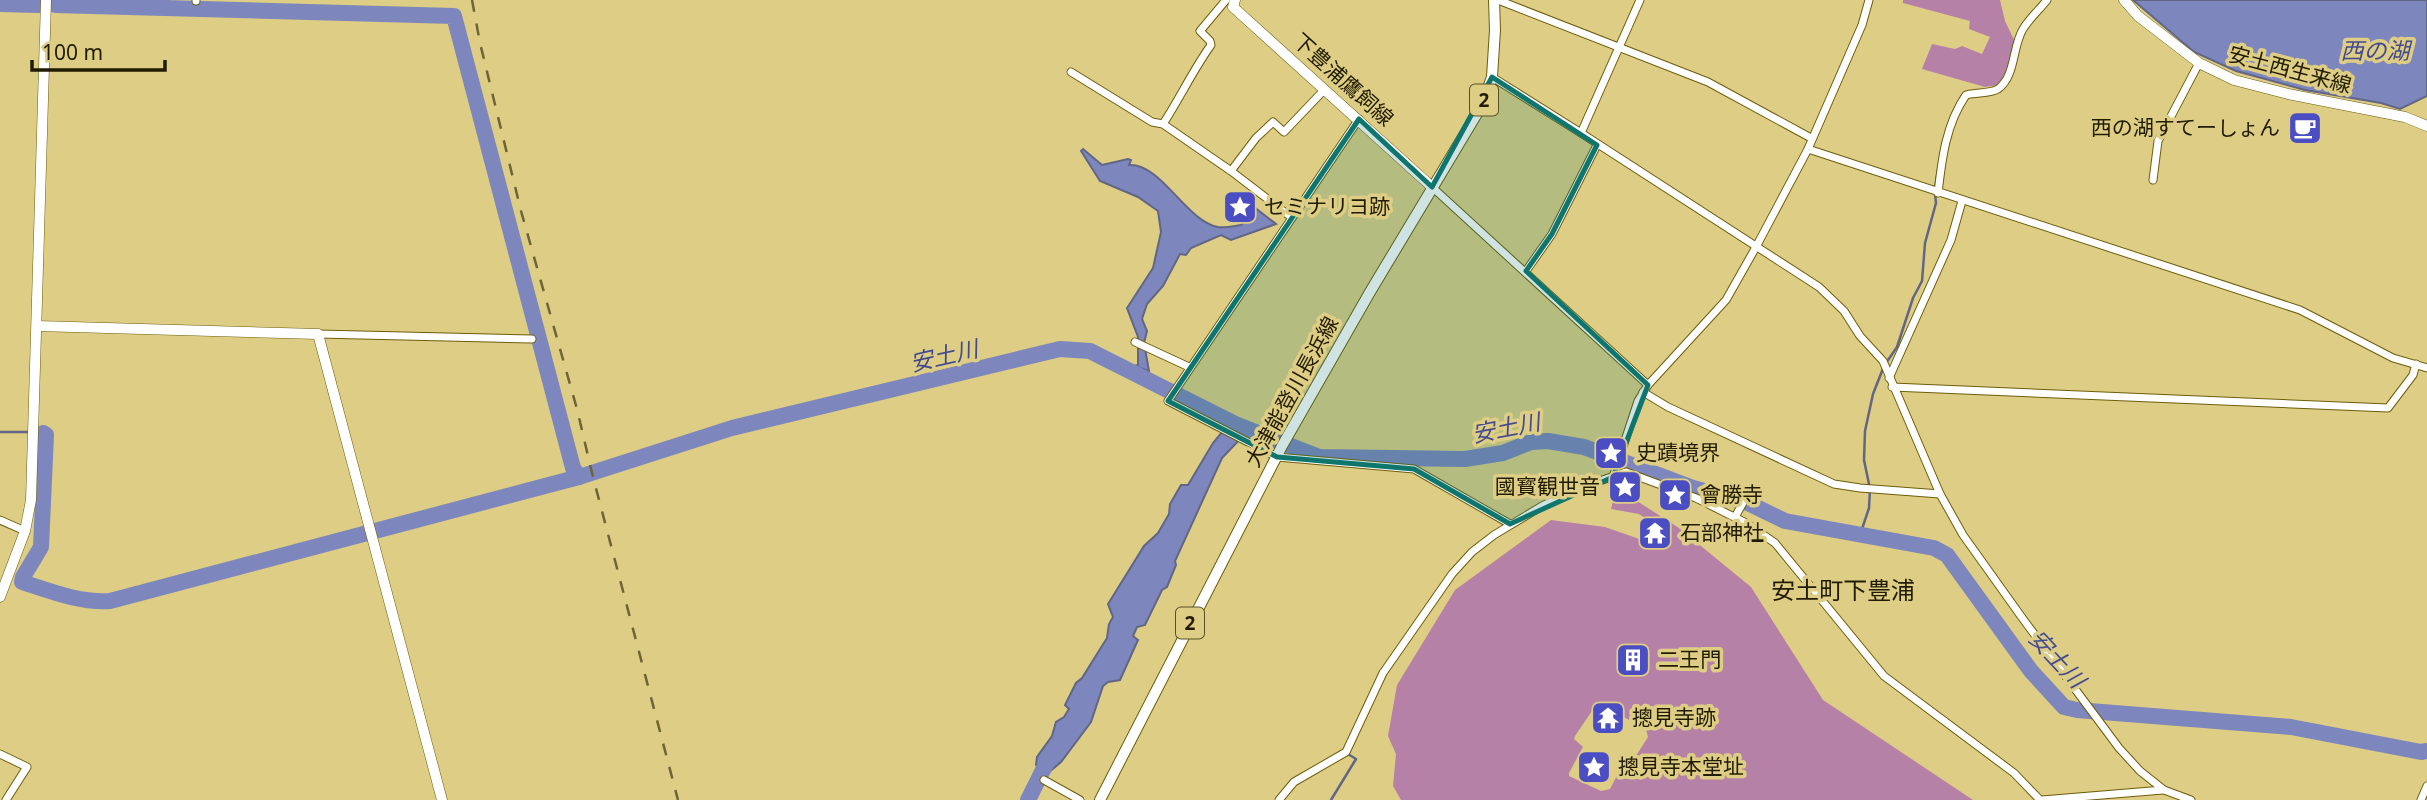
<svg xmlns="http://www.w3.org/2000/svg" width="2427" height="800" font-family="'Noto Sans','Noto Sans JP',sans-serif">
<style>
.forest{fill:#b681a7;fill-rule:evenodd}
.water{fill:#7d86bd;stroke:#616684;stroke-width:2}
.lines{fill:none;stroke-linecap:round;stroke-linejoin:round}
.stream{stroke:#616684;stroke-width:2.5}
.river{stroke:#7d86bd;stroke-width:16}
.street-casing{stroke:#6d5d0a;stroke-width:9}
.secondary-casing{stroke:#6d5d0a;stroke-width:11}
.primary-casing{stroke:#6d5d0a;stroke-width:12}
.street{stroke:#fff;stroke-width:7}
.secondary{stroke:#fff;stroke-width:10}
.primary{stroke:#fff;stroke-width:10}
.rail{stroke:#6e6436;stroke-width:2.5;stroke-dasharray:12 12;stroke-linecap:butt}
.marked{fill:#0f766e;fill-opacity:0.2;stroke:#0f766e;stroke-width:5;stroke-linejoin:round}
.labels{text-anchor:middle;stroke-width:7;stroke-linejoin:round;paint-order:stroke}
.shield{fill:#decd84;stroke:#5a5028;stroke-width:2}
.shield-label{font-size:19px;font-weight:bold;fill:#211b00}
.street-label{font-size:21px;fill:#211b00;stroke:#decd84}
.poi-label{font-size:21px;fill:#211b00;stroke:#decd84;text-anchor:start}
.water-label{font-size:23px;font-style:italic;fill:#444a90;stroke:#decd84}
.quarter-label{font-size:24px;fill:#211b00;stroke:#decd84}
</style>
<rect width="100%" height="100%" fill="#decd84"/>
<g class="forest">
<path d="M1903,0h97l5,21 11,23 -9,28 -8,13 -14,2 -63,-18 10,-25 23,5 7,-3 20,8 8,-17 -21,-8 1,-8 -67,-18z"/>
<path d="M1615,492l11,2 53,34 72,59 72,113 150,100h-572l-8,-14 3,-32 -8,-18 9,-51 58,-95 96,-70 54,7 43,15 3,-4 6,3 6,-11 -24,-16 -28,-5zM1605,707l41,22 2,8 -16,25 -10,4 -12,23 -9,2 -32,-15v-3l14,-26 -9,-8 1,-3 19,-28z"/>
</g>
<g class="water">
<path d="M2133,0h294v96l-27,13 -19,-6 -76,-13 -69,-19 -42,-19z"/>
<path d="M1083,149l19,16 26,-6 3,1 -2,5c32,-2 57,56 89,62 7,1 16,-1 23,-2l13,-18 22,17 -45,16 -10,-5 -30,13 -5,7 -6,-1 -17,32 -16,18 -5,15 5,12 -3,12 5,28 -15,-5 4,-1v-28l-11,-29 26,-40 8,-36 -3,-21 -20,-14 -38,-16 -19,-30z"/>
<path d="M1226,427l17,9 -21,22 -47,103 1,4 -9,22 -5,3 -17,35 -8,2 -4,9 5,4 -18,40 -12,2 -5,4 -12,36 -30,40 -13,11 -12,-8 1,-8 15,-21 4,-14 8,-5 5,-8 -4,-4 11,-22 6,-5 25,-40 2,-14 4,-7 -5,-13 36,-58 14,-13 11,-19 1,-10 11,-19h7l25,-42z"/>
<path d="M1038,773l6,2 -12,25h-9z"/>
</g>
<g class="lines">
<g class="stream">
<path d="M168,8v-8"/>
<path d="M1956,107l6,-12"/>
<path d="M1935,188l3,-18"/>
<path d="M0,432h27"/>
<path d="M1860,535l9,-27 1,-19 -6,-29 1,-29 8,-37 11,-28 13,-19 16,-49 9,-17 3,-38 11,-40 -1,-9"/>
<path d="M1331,800l25,-41 -8,-5"/>
</g>
<g class="river">
<path d="M0,4l39,1"/>
<path d="M55,5l399,11 119,452 6,9"/>
<path d="M43,433l3,2 -5,112 -18,30 -1,5c28,9 58,21 88,19l469,-124 153,-49 328,-79 30,2 145,73 84,33 146,2 38,-6 28,-11 17,-1 36,6 109,41 55,15 37,18 149,27 13,7 84,116 33,36 13,3 214,17 130,25 6,-1"/>
<path d="M1028,800l25,-50"/>
</g>
<g class="street-casing">
<g id="street">
<path d="M1498,0l210,82 103,56"/>
<path d="M1640,0l-59,133 238,154 25,24 16,25 23,25 57,133 23,41 60,84 96,129 21,23 24,19 27,10"/>
<path d="M196,1v-1"/>
<path d="M1071,72l81,50 11,2 68,47 60,46"/>
<path d="M1492,77l89,56"/>
<path d="M1359,119l-191,282 109,56 137,12 96,55"/>
<path d="M1163,124c17,-26 30,-54 48,-79l-1,-4 -10,-10 26,-31"/>
<path d="M1808,149l492,161 93,48 34,10"/>
<path d="M1231,171l25,-33 17,-16 11,10 41,-43"/>
<path d="M2153,180l5,-39 41,-78"/>
<path d="M1432,187l216,198"/>
<path d="M1938,193c4,-35 8,-69 28,-98 10,-3 24,-1 32,-6 18,-13 14,-42 25,-60 6,-10 17,-20 24,-29"/>
<path d="M1526,271l26,-37 45,-89"/>
<path d="M318,334l214,5"/>
<path d="M1135,342l54,25"/>
<path d="M1889,378l62,-138 11,-39"/>
<path d="M1892,387l496,21 25,-33 3,-11"/>
<path d="M1643,392l25,15 166,77 26,4 80,6"/>
<path d="M1613,477l25,-76 10,-16 78,-85 30,-53 52,-98 54,-124 7,-25"/>
<path d="M1735,517l13,-23"/>
<path d="M0,520l25,11"/>
<path d="M0,754l27,13 -21,33"/>
<path d="M1044,780l36,20"/>
<path d="M1279,800l15,-18 52,-30 37,-79 69,-99 20,-22 22,-17 48,-29 43,-20 41,-14 70,26 50,25 29,20 109,133 130,97 26,27"/>
<path d="M2042,800l121,-10"/>
<path d="M2421,800l6,-14"/>
</g>
</g>
<g class="secondary-casing">
<g id="secondary">
<path d="M1235,0l-2,7 199,180"/>
<path d="M2124,0l14,16 61,47 35,17 54,14 117,23 22,9"/>
<path d="M37,326l281,8 124,466"/>
<path d="M0,597l25,-66 6,-31 15,-500"/>
</g>
</g>
<g class="primary-casing">
<path id="primary" d="M1100,800l182,-354 88,-154 111,-185 11,-30 3,-47 -1,-30"/>
</g>
<use href="#street" class="street"/>
<use href="#secondary" class="secondary"/>
<use href="#primary" class="primary"/>
<path class="rail" d="M472,0l8,43 41,168 56,198 16,68 85,323"/>
</g>
<path class="marked" d="M1492,77l105,68 -45,89 -26,37 122,114 -35,92 -103,47 -96,-55 -137,-12 -109,-56 191,-282 73,68z"/>
<defs>
<g id="cafe-square" transform="scale(1.75)"><rect x="-9" y="-9" width="18" height="18" rx="4" fill="#4b4dc3" stroke="#decd84"/><path d="M-5.5-4.5H6V0H3Q3 3.5 0 3.5H-2.5Q-5.5 3.5-5.5 0ZM3-3.2v2h1.7v-2ZM-6 4.5H4V6H-6Z" fill="#fff"/></g>
<g id="sight-square" transform="scale(1.75)"><rect x="-9" y="-9" width="18" height="18" rx="4" fill="#4b4dc3" stroke="#decd84"/><path d="M0-6L1.8-2.2L6-1.7L2.9 1.2L3.7 5.4L0 3.3L-3.7 5.4L-2.9 1.2L-6-1.7L-1.8-2.2Z" fill="#fff"/></g>
<g id="temple-square" transform="scale(1.75)"><rect x="-9" y="-9" width="18" height="18" rx="4" fill="#4b4dc3" stroke="#decd84"/><path d="M0-6L5-2H3V0L6.5 2.5H4V6H1.5V3h-3V6H-4V2.5H-6.5L-3 0V-2H-5Z" fill="#fff"/></g>
<g id="building-square" transform="scale(1.75)"><rect x="-9" y="-9" width="18" height="18" rx="4" fill="#4b4dc3" stroke="#decd84"/><path d="M-4-6H4V6H1V3H-1V6H-4ZM-2.5-4.3h1.7v1.8h-1.7ZM.8-4.3h1.7v1.8H.8ZM-2.5-1h1.7V.8h-1.7ZM.8-1h1.7V.8H.8Z" fill="#fff"/></g>
</defs>
<g fill-rule="evenodd">
<use href="#cafe-square" x="2305" y="128"/>
<use href="#sight-square" x="1240" y="207"/>
<use href="#sight-square" x="1611" y="453"/>
<use href="#sight-square" x="1625" y="487"/>
<use href="#sight-square" x="1675" y="495"/>
<use href="#temple-square" x="1655" y="533"/>
<use href="#building-square" x="1633" y="660"/>
<use href="#temple-square" x="1608" y="718"/>
<use href="#sight-square" x="1594" y="767"/>
</g>
<g class="labels">
<g class="shield">
<rect x="1470" y="84.5" width="28" height="31" rx="5"/>
<rect x="1176" y="607.5" width="28" height="31" rx="5"/>
</g>
<g class="shield-label">
<text x="1484" y="107">2</text>
<text x="1190" y="630">2</text>
</g>
<g class="street-label">
<text transform="translate(2290 70) rotate(15)" y="7">安土西生来線</text>
<text transform="translate(1343 80) rotate(42)" y="7">下豊浦鷹飼線</text>
<text transform="translate(1292 392) rotate(-61)" y="7">大津能登川長浜線</text>
</g>
<g class="poi-label">
<text x="2280" y="135" text-anchor="end">西の湖すてーしょん</text>
<text x="1264" y="214">セミナリヨ跡</text>
<text x="1636" y="460">史蹟境界</text>
<text x="1600" y="494" text-anchor="end">國寳観世音</text>
<text x="1700" y="502">會勝寺</text>
<text x="1680" y="540">石部神社</text>
<text x="1658" y="667">二王門</text>
<text x="1632" y="725">摠見寺跡</text>
<text x="1618" y="774">摠見寺本堂址</text>
</g>
<g class="water-label">
<text x="2375" y="59">西の湖</text>
<text transform="translate(944 356) rotate(-13)" y="8">安土川</text>
<text transform="translate(1506 428) rotate(-11)" y="8">安土川</text>
<text transform="translate(2057 659) rotate(47)" y="8">安土川</text>
</g>
<g class="quarter-label">
<text x="1843" y="599">安土町下豊浦</text>
</g>
</g>
<path d="M32 60v10h133v-10" fill="none" stroke="#211b00" stroke-width="3.5"/>
<text x="42" y="60" font-size="21" fill="#211b00" stroke="#decd84" stroke-width="5" paint-order="stroke">100 m</text>
</svg>
